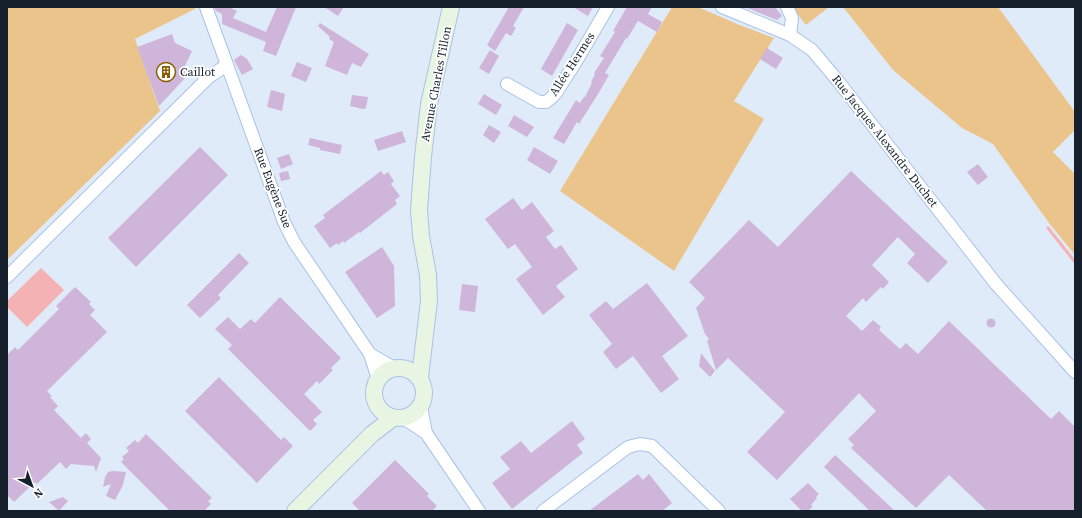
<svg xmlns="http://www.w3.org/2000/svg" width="1082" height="518" font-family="'Source Serif 4',serif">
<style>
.green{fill:#ebc48c}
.water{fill:#f5b2b4}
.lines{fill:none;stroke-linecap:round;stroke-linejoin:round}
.stream{stroke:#f5b2b4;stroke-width:3}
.building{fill:#cfb5d9}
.street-casing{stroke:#a9c2e6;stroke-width:14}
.secondary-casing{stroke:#a9c2e6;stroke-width:18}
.street{stroke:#fff;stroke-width:12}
.secondary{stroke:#e8f5e2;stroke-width:16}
.labels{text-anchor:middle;stroke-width:3.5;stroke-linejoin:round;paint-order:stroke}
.street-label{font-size:12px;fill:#16202d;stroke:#fff}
.poi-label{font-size:12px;fill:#16202d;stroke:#fff;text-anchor:start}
</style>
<rect width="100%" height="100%" fill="#e0ebf9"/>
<g class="green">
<path d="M7,7h188v2l-60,30 25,72 -153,149z"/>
<path d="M672,7h26l39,17 37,14 -40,63 30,18 -90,152 -114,-80z"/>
<path d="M792,7h37l-23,18z"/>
<path d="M843,7h155l77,105v18l-22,22 22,22v81l-26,-32 -56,-79 -31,-16 -69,-58z"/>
</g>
<path class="water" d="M41,268l23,22 -37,37 -20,-20v-6z"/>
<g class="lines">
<path class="stream" d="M1048,228l27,34"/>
</g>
<g class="building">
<path d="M214,7h15l8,4 -4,7 33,14 11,-25h19l-20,49 -13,-5 3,-9 -44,-18v-10l-6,-3z"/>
<path d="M324,7h20l-6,9z"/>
<path d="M509,7h15l-11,19 3,2 -5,8 -5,-3 -11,18 -8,-6z"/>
<path d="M573,7h20l-5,9z"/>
<path d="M627,7h25l-4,7 14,8 -5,10 -19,-11 -11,18 -1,-1 -21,35 4,2 -11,19 -19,30 -2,-2 -13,22 -11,-6 23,-38 4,3 4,-6h1l7,-14 -1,-1 4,-8 -1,-1 10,-15 -4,-2 15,-24 -2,-1z"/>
<path d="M745,7h30l7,9 -5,4z"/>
<path d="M320,23l49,31 -8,13 -9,-4 -5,12 -22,-9 9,-24 -5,-3 1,-2 -12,-11z"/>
<path d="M567,23l11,7 -26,46 -11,-7z"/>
<path d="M172,34l3,9 17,8 -8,17 3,8 -28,30 -22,-59z"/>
<path d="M767,48l16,10 -7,11 -16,-10z"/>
<path d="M490,50l9,6 -10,18 -10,-6z"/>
<path d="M241,55l6,4 6,10 -11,6 -8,-15z"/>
<path d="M297,62l15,6 -6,14 -15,-6z"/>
<path d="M271,90l14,4 -3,17 -15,-4z"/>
<path d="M484,94l18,11 -6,10 -18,-11z"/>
<path d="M352,95l16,2 -2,11 -3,1 -13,-3z"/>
<path d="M514,115l20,12 -7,10 -19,-11z"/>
<path d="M489,125l12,7 -7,11 -11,-8z"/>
<path d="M402,131l4,11 -28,9 -4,-11z"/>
<path d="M310,138l32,7 -2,9 -20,-4v-2l-12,-3z"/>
<path d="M200,147l28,28 -92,92 -28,-29z"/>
<path d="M534,147l24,14 -8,13 -23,-14z"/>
<path d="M289,154l4,10 -12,5 -4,-11z"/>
<path d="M978,164l10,13 -10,8 -11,-13z"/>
<path d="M288,171l2,8 -9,2 -2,-8z"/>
<path d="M381,171l3,4 4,-3 6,9 -3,3 9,12 -5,4 2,4 -37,29 -1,-1 -15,11 -1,-2 -5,4 -1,-2 -7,5 -16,-22 11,-8 -2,-3z"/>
<path d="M851,171l97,91 -20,21 -21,-20 8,-9 -17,-17 -26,28 17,17 -6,7 -2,-2 -15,15 -3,-4 -17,18 16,15 11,-11 8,7 -2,3 21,19 6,-6 12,11 31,-33 102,98 8,-8 16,16v84h-88l-38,-36 -33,33 -65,-60 3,-3 -6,-6 28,-28 -17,-18 -82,87 -30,-28 38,-40 -57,-54 -12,12 -9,-29 2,-2 -4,-5 -9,-26 9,-10 -16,-16 60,-62 29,27z"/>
<path d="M513,198l9,12 10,-8 22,29 -8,6 9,12 6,-4 17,24 -22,17 9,11 -22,18 -27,-36 16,-12 -17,-23 -7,5 -23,-30z"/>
<path d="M382,247l12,19 1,40 -18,12 -32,-46z"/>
<path d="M239,253l10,10 -31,32 3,3 -21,20 -13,-13z"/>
<path d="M647,283l41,53 -26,20 17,23 -18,14 -28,-37 -17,13 -13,-17 9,-8 -23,-29 17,-14 7,8z"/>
<path d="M462,284l16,2 -3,26 -16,-2z"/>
<path d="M75,287l16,15 -2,2 6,6 -5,5 17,17 -60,59 5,5 -2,1 8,9 -4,4 27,28 5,-5 5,6 -4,4 14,15 -5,14 -2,-6 -23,-2 -5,5 -6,-7 -23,22 -2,-2 -21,20 -7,-7v-140l8,-8 3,3 41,-41 -3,-3z"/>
<path d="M280,297l61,61 -10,10 2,2 -14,14 -2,-3 -13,13 18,18 -9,8 4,4 -7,7 -82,-82 4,-4 -17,-16 13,-12 12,12 11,-10 4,4z"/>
<circle cx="991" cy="323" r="4.5"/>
<path d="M701,353l14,18 -5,6 -11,-11z"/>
<path d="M219,377l62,63 3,-3 9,9 -36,37 -72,-72z"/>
<path d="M572,421l13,18 -8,6 6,8 -71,56 -20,-26 18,-14 -10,-12 21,-16 10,12z"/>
<path d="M146,434l66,64 -4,3 3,3 -7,7h-34l-49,-49 3,-3 -2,-2 7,-6 -3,-3 9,-8 3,3z"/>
<path d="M835,455l60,56h-25l-46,-44z"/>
<path d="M395,460l34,34 -2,2 10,10 -5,5h-72l-8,-8z"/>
<path d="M113,471l13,1 -3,13 -8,15 -9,-4 5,-12 -8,3 2,-10 3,-5z"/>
<path d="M638,474l5,6 6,-6 23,29 -10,8h-73z"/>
<path d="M808,483l11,11 -3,3 1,1 -6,7 2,1 -5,5h-6l-12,-12z"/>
<path d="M63,497l5,4 -9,10 -10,-9z"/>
</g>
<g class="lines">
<g class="street-casing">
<g id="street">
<path d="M206,7l78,215 10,20 76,112 8,25"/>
<path d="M722,7l68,28 22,15 26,31 158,203 79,88"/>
<path d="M787,7l5,11 -2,17"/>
<path d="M507,84l32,18h7l4,-3 6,-6 21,-33 31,-53"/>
<path d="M7,277l202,-200 18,-12"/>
<path d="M370,354l24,14"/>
<path d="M421,407l5,26 53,78"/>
<path d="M403,418l23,15"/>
<path d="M543,511l85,-64 12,-3 12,2 67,65"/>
</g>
</g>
<g class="secondary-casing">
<g id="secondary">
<circle cx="399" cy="393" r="25"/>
<path d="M420,377l9,-76 -1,-26 -7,-39 -2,-26 4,-53 6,-53 22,-97"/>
<path d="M295,511l77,-77 21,-16"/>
</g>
</g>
<use href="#street" class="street"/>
<use href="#secondary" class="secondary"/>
</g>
<defs>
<g id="building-ring" transform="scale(1)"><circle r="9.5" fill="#fff" stroke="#8a5e01" stroke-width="1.5"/><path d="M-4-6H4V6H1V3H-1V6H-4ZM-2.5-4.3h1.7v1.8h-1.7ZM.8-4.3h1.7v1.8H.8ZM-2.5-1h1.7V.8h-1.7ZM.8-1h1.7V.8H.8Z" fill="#8a5e01"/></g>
</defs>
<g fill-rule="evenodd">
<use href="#building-ring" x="166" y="72"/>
</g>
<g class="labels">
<g class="street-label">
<text transform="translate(572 64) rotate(-57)" y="4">Allée Hermes</text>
<text transform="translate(436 84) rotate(-79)" y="4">Avenue Charles Tillon</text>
<text transform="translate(885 141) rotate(52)" y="4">Rue Jacques Alexandre Duchet</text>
<text transform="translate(273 188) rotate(69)" y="4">Rue Eugène Sue</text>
</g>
<g class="poi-label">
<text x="180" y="76">Caillot</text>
</g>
</g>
<rect width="1082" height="518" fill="none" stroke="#16202d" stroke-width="16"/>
<g transform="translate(32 486) rotate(139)" stroke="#ffffff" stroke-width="3" paint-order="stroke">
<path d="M0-3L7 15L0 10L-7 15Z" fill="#16202d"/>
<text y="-6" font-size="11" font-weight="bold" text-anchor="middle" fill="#16202d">N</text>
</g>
</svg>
